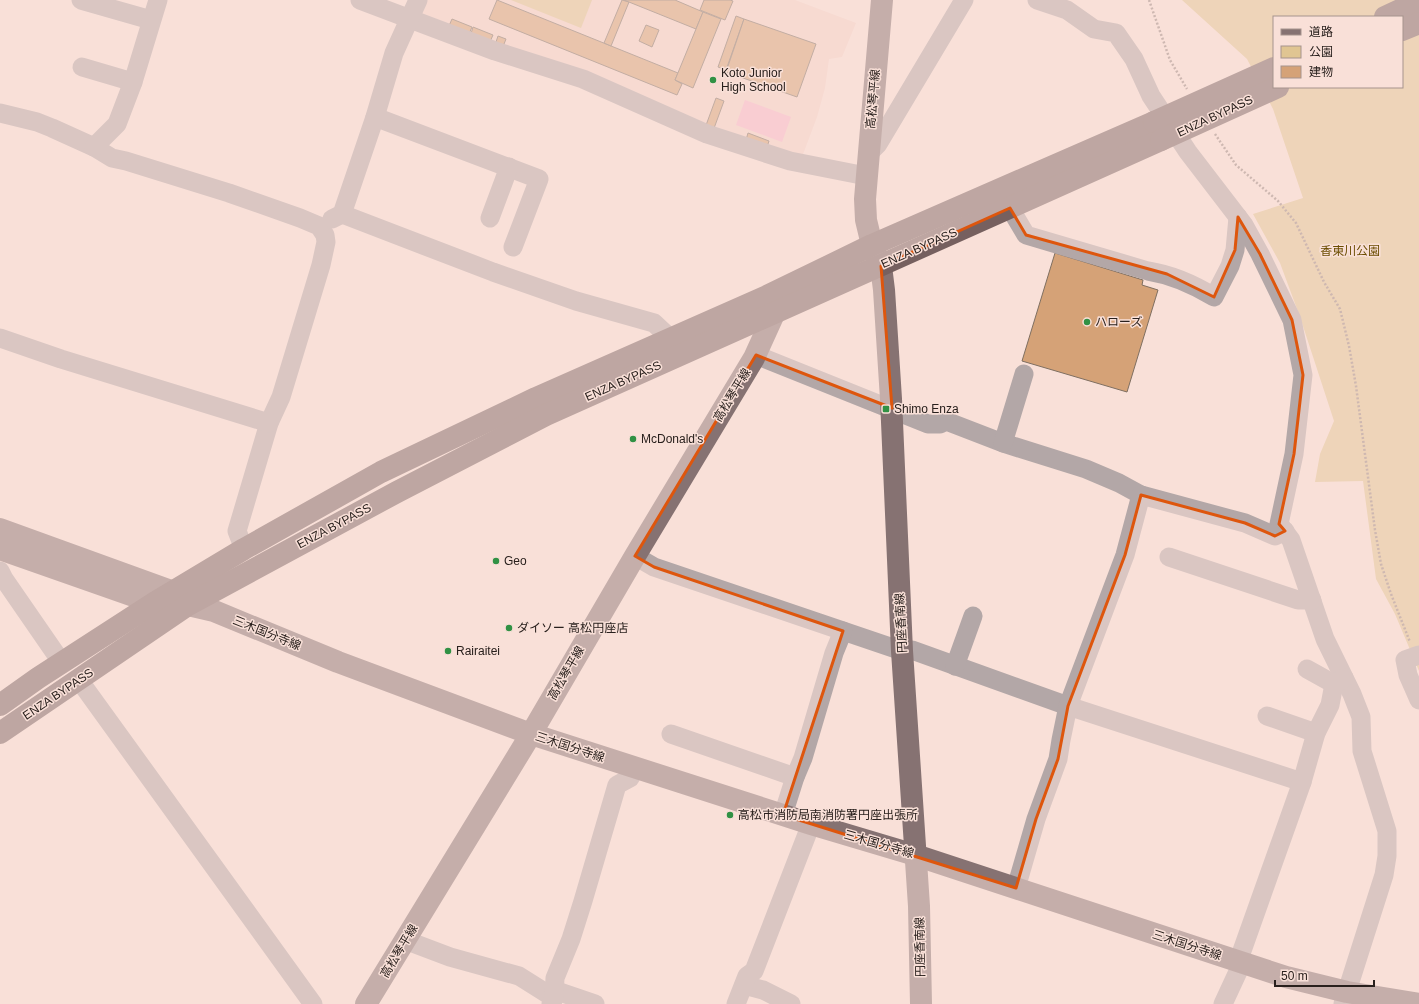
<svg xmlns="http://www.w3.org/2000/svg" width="1419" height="1004" font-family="Helvetica,'Noto Sans JP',sans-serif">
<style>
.built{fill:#f3d2c8}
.green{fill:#e0c592;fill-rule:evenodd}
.water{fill:#f9b5cb}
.building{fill:#d5a277;stroke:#7f6f61}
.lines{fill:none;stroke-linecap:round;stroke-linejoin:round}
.path{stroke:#998781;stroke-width:2.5;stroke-dasharray:2 2;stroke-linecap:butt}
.minor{stroke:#b3a7a7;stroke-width:19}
.major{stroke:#867272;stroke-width:22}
.highway{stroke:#76605f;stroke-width:22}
.highway-bridge{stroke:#76605f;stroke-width:22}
.marked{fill:none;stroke:#de560d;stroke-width:3;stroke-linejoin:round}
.poi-dot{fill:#319144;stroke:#f9e0d8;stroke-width:1.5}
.labels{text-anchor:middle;stroke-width:3;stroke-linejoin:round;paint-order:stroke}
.poi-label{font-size:12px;fill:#29201d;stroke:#f9e0d8;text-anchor:start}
.street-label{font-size:12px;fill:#29201d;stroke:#f9e0d8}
.park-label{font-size:12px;fill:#6b4d00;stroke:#f9e0d8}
</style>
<rect width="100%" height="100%" fill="#f9e0d8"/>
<path class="built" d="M421,0h374l61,23 -14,34 -13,2 -4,29 -8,29 -15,40 -10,-1 -377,-138z"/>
<g class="green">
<path d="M511,0h81l-11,28z"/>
<path d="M1182,0h237v671l-24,-57 -19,-35 -13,-98 -48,1 5,-28 14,-33 -34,-104 -20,-54 -27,-49 50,-16 -30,-89 -26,-50zM1274,17h128v70h-128z"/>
</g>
<path class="water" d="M745,100l46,17 -9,25 -46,-17z"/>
<g class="building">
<path d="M497,0l181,73 -3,7 7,4 -5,11 -188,-76z"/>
<path d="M622,0l7,2 -18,44 -7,-3z"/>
<path d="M624,0h51l28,12 -7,17z"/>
<path d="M704,0h26l3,1 -8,19 -25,-10z"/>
<path d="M703,12l18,7 -28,69 -18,-8z"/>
<path d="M736,16l8,3 -18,51 -8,-3z"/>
<path d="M452,19l20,8 -4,9 -20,-8z"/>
<path d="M744,19l72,25 -19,53 -71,-25z"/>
<path d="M646,25l13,5 -7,17 -13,-6z"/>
<path d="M473,27l20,8 -4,9 -19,-7z"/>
<path d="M498,36l8,3 -4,10 -7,-4z"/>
<path d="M716,98l8,3 -11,30 -8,-3z"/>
<path d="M748,133l21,8 -2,6 -21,-7z"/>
<path d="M1055,253l88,27 -1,5 16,5 -31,102 -105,-31z"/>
</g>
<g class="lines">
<g class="path">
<path d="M1149,0l21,60 17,29"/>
<path d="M1215,134l21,31 42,36 18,22 28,59 16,27 9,37 7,40 19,144 6,34 10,30 19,48"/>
</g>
<g class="minor">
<path d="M81,0l70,20"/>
<path d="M360,0l135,51 88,28 124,55 83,27 76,15"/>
<path d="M1037,0l30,10 27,19 22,4 18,26 17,37 37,56 56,73 16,29 32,66 11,55 -9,79 -15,70 12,16 34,99 27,55 9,23 1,34 25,80v25l-3,19 -41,129"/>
<path d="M82,67l51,15"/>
<path d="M0,113l37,9 15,6 42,19 18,11 14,3 103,32 71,25 19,8 6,9 1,7 -5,23 -40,132 -12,26 -32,108 7,18"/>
<path d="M375,117l164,62 -26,68"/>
<path d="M94,147l23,-23 16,-42 25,-82"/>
<path d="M868,154l10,-10 86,-144"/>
<path d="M1010,208l16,27 122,36c25,4 45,13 66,26l16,-31 5,-16 3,-33"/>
<path d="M342,214l151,58 83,29 78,22 16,15"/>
<path d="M490,218l19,-51"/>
<path d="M332,219l10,-5 33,-97 19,-64 24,-53"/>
<path d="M0,338l61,21 208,64"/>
<path d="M756,355l172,69h12l6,-3 57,22 83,26 33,14 22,12 104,28 30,13 10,-5"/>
<path d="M1003,443l21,-69"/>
<path d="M635,556l19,11 248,84 10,-1 156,56 234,76"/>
<path d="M1169,557l129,43h14"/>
<path d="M0,571l4,8 58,84"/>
<path d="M1419,655l-14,5 3,15 11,25"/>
<path d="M955,666l18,-50"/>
<path d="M1307,669l27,15"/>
<path d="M79,680l234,324"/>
<path d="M1267,716l49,17"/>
<path d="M671,734l124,43"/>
<path d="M783,815l12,-38 8,-19 31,-105 9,-22"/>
<path d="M1016,888l20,-69 22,-60 3,-19 7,-34 57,-151 16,-60"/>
<path d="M405,940l45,17 69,19 35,22"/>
<path d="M1238,962l64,-180 14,-49 14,-28 4,-21 10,-6"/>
<path d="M744,985l19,5 28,14"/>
<path d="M554,990l41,14"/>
<path d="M551,1004l3,-6 1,-20 16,-39 12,-38 34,-116 13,-7 5,-10"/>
<path d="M736,1004l11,-28 7,-5 57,-147"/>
<path d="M1223,1004l19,-41"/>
</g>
<g class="major">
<path d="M882,0l-17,199 1,21 6,25 9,21 3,24 7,109 11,252 17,255 2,98"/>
<path d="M0,529l174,63 10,10"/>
<path d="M0,549l154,54 34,2 26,6 124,51 193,72 280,90 104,31 371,122 61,15 72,12"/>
<path d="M366,1004l165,-270 104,-178 119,-198 20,-44 -5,-13"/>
</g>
<g class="highway">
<path d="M1385,17l34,-16"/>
<path d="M1402,30l17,-7"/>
<path d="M0,705l38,-27 116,-75 90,-54 137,-77 155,-74 231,-102 105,-51 282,-123"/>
<path d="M0,733l188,-128 209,-113 149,-77 615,-275"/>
</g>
<g class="highway-bridge">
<path d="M1154,122l120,-54"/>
<path d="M1161,140l117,-53"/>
</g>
</g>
<path d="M0 0H1419V1004H0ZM1010,208l16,27 141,39 47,23 21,-47 3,-33 22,37 32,66 11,55 -9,79 -15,70 6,7 -10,5 -30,-13 -104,-28 -16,60 -57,151 -10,53 -22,60 -20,69 -233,-73 60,-184 -189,-64 -19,-11 121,-201 136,53 -11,-142z" fill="#f9e0d8" fill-opacity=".55" fill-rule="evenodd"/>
<path class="marked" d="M1010,208l16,27 141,39 47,23 21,-47 3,-33 22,37 32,66 11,55 -9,79 -15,70 6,7 -10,5 -30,-13 -104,-28 -16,60 -57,151 -10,53 -22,60 -20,69 -233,-73 60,-184 -189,-64 -19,-11 121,-201 136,53 -11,-142z"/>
<g class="poi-dot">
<circle cx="713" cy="80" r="4"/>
<circle cx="1087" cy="322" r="4"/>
<rect x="882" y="405" width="8" height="8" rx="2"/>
<circle cx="633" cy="439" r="4"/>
<circle cx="496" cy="561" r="4"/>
<circle cx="509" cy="628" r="4"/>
<circle cx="448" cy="651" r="4"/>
<circle cx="730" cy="815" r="4"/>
</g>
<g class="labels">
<g class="poi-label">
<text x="721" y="77">Koto Junior<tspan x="721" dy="14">High School</tspan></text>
<text x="1095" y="326">ハローズ</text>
<text x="894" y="413">Shimo Enza</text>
<text x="641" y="443">McDonald's</text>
<text x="504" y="565">Geo</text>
<text x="517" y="632">ダイソー 高松円座店</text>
<text x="456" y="655">Rairaitei</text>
<text x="738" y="819">高松市消防局南消防署円座出張所</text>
</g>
<g class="street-label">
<text transform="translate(873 99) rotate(-85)" y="4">高松琴平線</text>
<text transform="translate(1215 116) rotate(-25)" y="4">ENZA BYPASS</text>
<text transform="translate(919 248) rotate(-24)" y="4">ENZA BYPASS</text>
<text transform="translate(623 381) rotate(-24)" y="4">ENZA BYPASS</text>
<text transform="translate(732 395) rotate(-59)" y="4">高松琴平線</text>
<text transform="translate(334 526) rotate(-28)" y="4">ENZA BYPASS</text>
<text transform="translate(901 623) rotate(-93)" y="4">円座香南線</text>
<text transform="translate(267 633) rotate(22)" y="4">三木国分寺線</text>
<text transform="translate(566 673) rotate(-60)" y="4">高松琴平線</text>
<text transform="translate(58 694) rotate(-34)" y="4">ENZA BYPASS</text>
<text transform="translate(570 747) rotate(18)" y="4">三木国分寺線</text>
<text transform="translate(879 844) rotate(16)" y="4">三木国分寺線</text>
<text transform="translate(1187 945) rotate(18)" y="4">三木国分寺線</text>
<text transform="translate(920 947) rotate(-91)" y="4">円座香南線</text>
<text transform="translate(399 951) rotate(-59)" y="4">高松琴平線</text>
</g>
<g class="park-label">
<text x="1350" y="255">香東川公園</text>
</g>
</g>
<rect x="1273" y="16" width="130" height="72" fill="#f9e0d8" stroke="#a6938d"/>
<rect x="1281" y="29" width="20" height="6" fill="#867272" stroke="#a6938d"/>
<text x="1309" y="36" font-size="12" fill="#29201d">道路</text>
<rect x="1281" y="46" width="20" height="12" fill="#e0c592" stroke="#a6938d"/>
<text x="1309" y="56" font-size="12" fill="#29201d">公園</text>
<rect x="1281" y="66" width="20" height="12" fill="#d5a277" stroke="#a6938d"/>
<text x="1309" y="76" font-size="12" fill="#29201d">建物</text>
<path d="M1275 980v6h99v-6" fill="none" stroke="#29201d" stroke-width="2"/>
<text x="1281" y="980" font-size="12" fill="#29201d" stroke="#f9e0d8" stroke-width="3" paint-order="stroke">50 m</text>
</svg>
